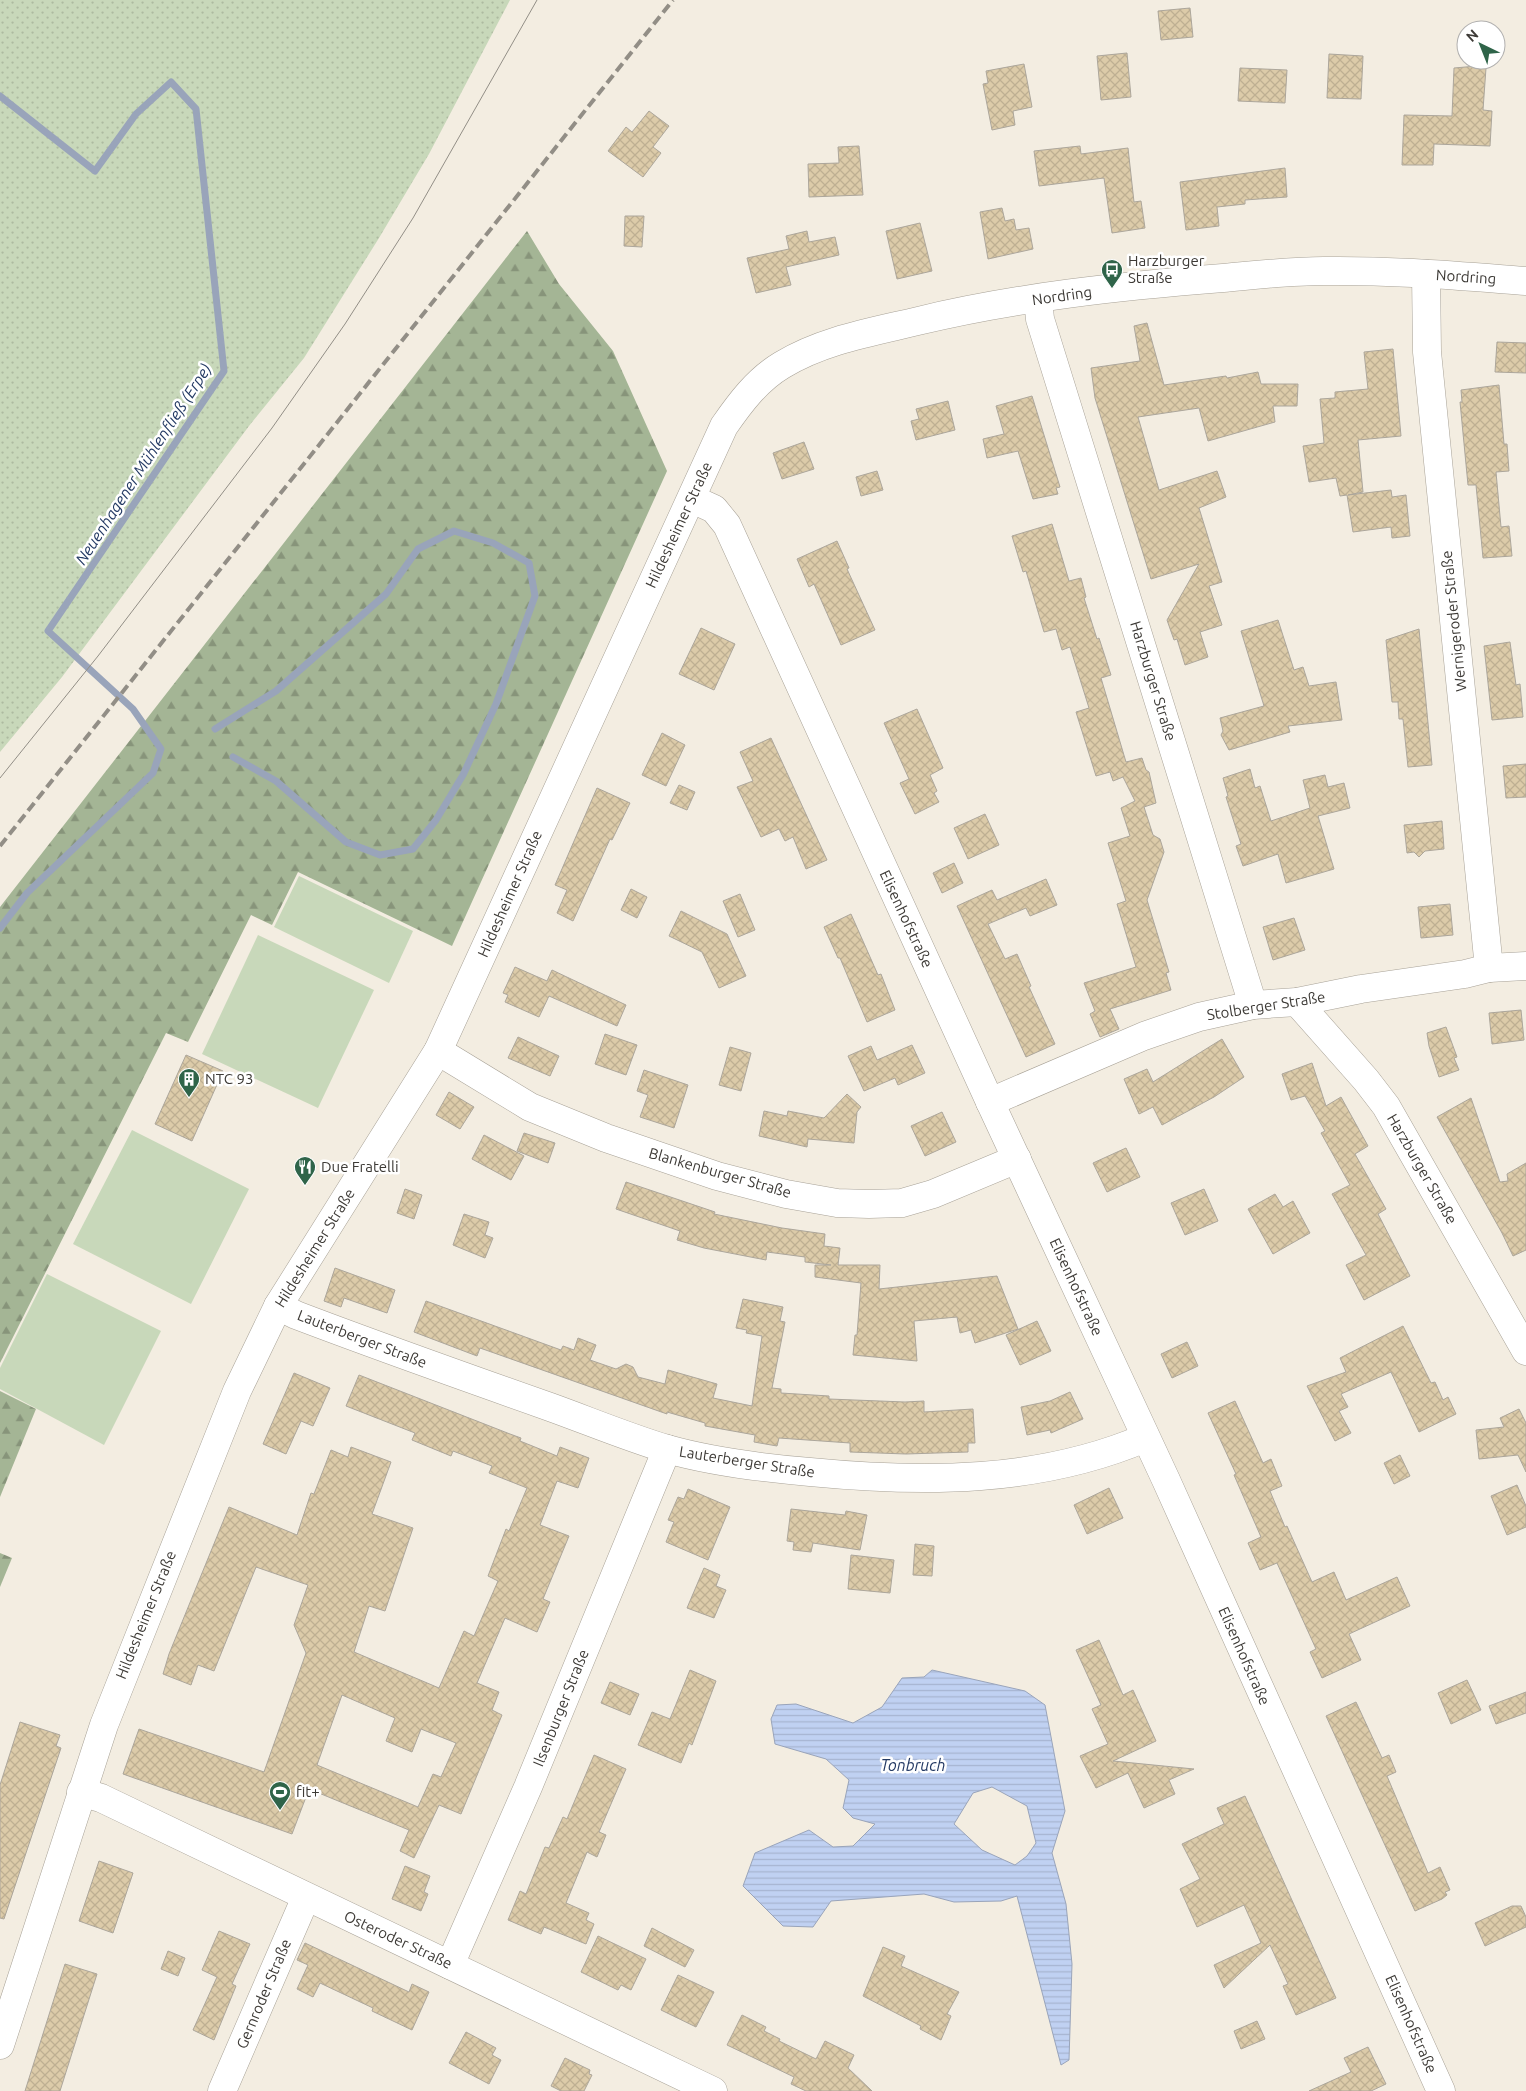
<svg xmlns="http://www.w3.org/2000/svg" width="1526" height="2091" font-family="Ubuntu,sans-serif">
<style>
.grass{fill:url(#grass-dots)}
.forest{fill:url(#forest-firs)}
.pitch{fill:#c8d8ba}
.water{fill:url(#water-rules);stroke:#99a4ba;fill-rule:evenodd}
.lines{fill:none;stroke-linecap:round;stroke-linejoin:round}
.stream{stroke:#99a4ba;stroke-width:7}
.building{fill:url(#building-cross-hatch);stroke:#aca69b;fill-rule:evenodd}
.street-casing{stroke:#a8a297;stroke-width:29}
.street{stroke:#fff;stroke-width:28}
.tram{stroke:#928e86;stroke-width:1}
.rail{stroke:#928e86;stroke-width:4;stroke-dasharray:10 5;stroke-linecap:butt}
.labels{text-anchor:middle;stroke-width:5;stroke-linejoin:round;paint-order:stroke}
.poi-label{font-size:15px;fill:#3d3a36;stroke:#fff;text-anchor:start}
.street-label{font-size:15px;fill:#3d3a36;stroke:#fff}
.water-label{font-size:16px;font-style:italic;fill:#243a64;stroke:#fff}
</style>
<defs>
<pattern id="grass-dots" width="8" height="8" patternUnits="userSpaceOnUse" patternTransform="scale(1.25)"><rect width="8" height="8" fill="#c8d8ba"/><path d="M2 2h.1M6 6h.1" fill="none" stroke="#adbaa0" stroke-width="1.8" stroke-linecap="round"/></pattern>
<pattern id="forest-firs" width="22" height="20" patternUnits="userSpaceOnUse" patternTransform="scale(1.25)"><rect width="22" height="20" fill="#a4b595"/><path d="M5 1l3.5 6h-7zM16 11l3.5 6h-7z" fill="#87947a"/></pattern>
<pattern id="water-rules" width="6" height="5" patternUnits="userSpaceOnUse" patternTransform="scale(1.25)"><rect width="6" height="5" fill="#c0d1f2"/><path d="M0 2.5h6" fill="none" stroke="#a6b4d0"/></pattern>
<pattern id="building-cross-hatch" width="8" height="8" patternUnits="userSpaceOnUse" patternTransform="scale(1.25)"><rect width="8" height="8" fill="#dccba9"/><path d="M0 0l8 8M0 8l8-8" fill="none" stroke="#beaf92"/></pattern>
</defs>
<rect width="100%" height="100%" fill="#f3ede1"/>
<path class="grass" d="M0,0h510l-81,154 -50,84 -75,120 -55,68 -187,251 -62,75z"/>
<g class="forest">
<path d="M527,231l32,53 54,67 54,120 -215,475 -154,-74 -26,53 -21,-10 -63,127 -22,-9 -166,330v-456z"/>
<path d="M0,1391l36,18 -36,88z"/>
<path d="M0,1553l12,5 -12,29z"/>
</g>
<g class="pitch">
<path d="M299,876l114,55 -24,52 -115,-56z"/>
<path d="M258,935l116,55 -56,118 -116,-54z"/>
<path d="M132,1130l117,59 -58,115 -118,-60z"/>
<path d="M47,1274l114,57 -57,114 -104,-56v-21z"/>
</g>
<path class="water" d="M932,1670l93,21 20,14 20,106 -13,42 14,51 6,60 -3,96 -8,5 -44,-169 -16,5 -47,1 -30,-8 -93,7 -18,26 -30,-1 -40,-40 12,-33 54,-23 24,17 20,-1 22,-22 -22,-6 -10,-10 6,-28 -23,-21 -51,-15 -4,-25 6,-14 19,-1 57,19 29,-16 20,-29 22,-1zM992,1787l35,19 9,37 -9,13 -12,9 -33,-15 -28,-26 19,-31z"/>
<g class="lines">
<g class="stream">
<path d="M0,96l95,75 41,-57 35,-32 25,27 28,262 -176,260 85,78 28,40 -8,24 -126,120 -27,35"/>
<path d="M215,729l61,-38 110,-97 32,-45 36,-18 39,12 36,20 6,33 -39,108 -33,71 -27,45 -23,29 -33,6 -34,-13 -70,-61 -43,-24"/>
</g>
</g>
<g class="building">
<path d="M1190,8l3,29 -32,3 -3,-29z"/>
<path d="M1127,53l4,44 -30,3 -4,-44z"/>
<path d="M1329,54l34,2 -2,43 -34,-1z"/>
<path d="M1024,64l8,43 -19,4 2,14 -23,5 -9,-46 5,-1 -2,-12z"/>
<path d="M1477,66l-1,2h10l-3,42 9,1 -2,35 -56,-2 -1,21h-31l2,-50 48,1 2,-48z"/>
<path d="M1240,68l47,2 -2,33 -47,-2z"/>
<path d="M649,111l20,15 -16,21 8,6 -18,24 -35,-26 18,-24 6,5z"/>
<path d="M859,146l4,49 -54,2 -1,-33 31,-1 -1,-16z"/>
<path d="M1080,146l1,8 47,-6 6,54 7,-1 4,27 -33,5 -8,-55 -65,8 -5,-35z"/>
<path d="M1285,168l2,29 -42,3v4l-28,3 2,19 -33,4 -6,-48z"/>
<path d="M1002,208l3,13 9,-2 2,11 13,-2 4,21 -45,10 -8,-47z"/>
<path d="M625,216h19l-2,31 -18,-1z"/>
<path d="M920,223l12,48 -35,8 -11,-48z"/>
<path d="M807,231l2,11 26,-5 4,18 -53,12 5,18 -35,8 -9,-35 42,-9 -3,-13z"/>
<path d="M1147,323l17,62 62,-9 1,2 31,-6 3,12h37l-1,22h-24l2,16 -67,19 -9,-33 -61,9 21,73 58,-19 9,26 -27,11 23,74 -13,4 13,39 -22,7 8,25 -23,8 -8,-26 -3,1 -7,-20 32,-56 -48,15 -56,-181 -4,-30 49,-7 -6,-35z"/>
<path d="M1497,342l29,1v30l-31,-1z"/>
<path d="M1393,349l8,87 -43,4 5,52 -15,3 43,-5 1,7 14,-2 4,41 -18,2 -1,-11 -38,5 -6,-37 -7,1 -4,-18 -27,4 -6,-36 21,-3 -4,-44 15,-1v-6l33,-3 -4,-37z"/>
<path d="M1499,385l5,59h3l2,27 -13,1 5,55 8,-1 3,30 -29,2 -7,-73h-8l-8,-83h2l-1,-12z"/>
<path d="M1032,396l28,91 -4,1 2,6 -25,5 -15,-48 -31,7 -4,-19 21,-5 -8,-28z"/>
<path d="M948,401l7,29 -39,10 -5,-19 8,-2 -3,-10z"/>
<path d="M804,442l10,27 -32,10 -9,-26z"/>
<path d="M877,471l6,19 -22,6 -5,-19z"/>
<path d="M1052,524l17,57 12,-3 5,19 -2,1 13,41 2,-1 12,37 -10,3 25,84 16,-4 4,12 3,2 7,31 -12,4 9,28 7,4 4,13 -17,48 22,72 -3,1 5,17 -61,19 9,20 -19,8 -10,-23 5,-3 -11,-28 52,-16 -19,-63 9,-3 -18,-58 22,-7 -9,-28 14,-7 -12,-24 -10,4 -3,-9 -14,4 -20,-64 13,-4 -19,-61 -8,3 -6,-21 -12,3 -18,-61 -3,1 -11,-36z"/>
<path d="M837,541l12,27 -2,1 28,61 -34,15 -27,-61 -5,3 -12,-28z"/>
<path d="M1278,620l16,50 9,-3 6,19 27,-4 6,38 -54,6 2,6 -61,18 -8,-15 2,-4 -3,-13 44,-12 -23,-75z"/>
<path d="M701,628l34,16 -21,46 -35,-16z"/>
<path d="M1419,629l13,136 -24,2 -5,-48h-4l-1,-17h-6l-6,-62z"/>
<path d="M1510,642l6,43 4,-1 3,33 -31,3 -8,-74z"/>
<path d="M917,709l26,59 -13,7 7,16 -3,2 5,9 -24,12 -15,-31 9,-4 -25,-56z"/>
<path d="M662,733l23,12 -19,41 -24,-11z"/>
<path d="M771,738l56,122 -21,9 -13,-32 -8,4 -6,-12 -18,8 -24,-50 16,-6 -13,-29z"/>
<path d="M1526,764v33l-20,1 -3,-32z"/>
<path d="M1250,769l5,19 5,-2 11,35 39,-13 -7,-28 22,-5 3,12 16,-4 6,25 -32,8 16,53 -48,14 -8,-29 -35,12 -7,-20 5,-2 -15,-47 2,-1 -5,-18z"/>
<path d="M679,785l16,7 -8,18 -17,-7z"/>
<path d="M597,788l33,15 -18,37 -2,-1 -37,82 -16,-8 10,-23 -12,-5z"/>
<path d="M985,814l14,31 -31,14 -14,-31z"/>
<path d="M1442,821l2,28 -19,2 -6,6 -5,-5 -7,1 -3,-28z"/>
<path d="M954,863l9,20 -21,10 -9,-20z"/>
<path d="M1046,879l11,26 -27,11 -4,-8 -38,16 17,35 12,-5 14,32 -2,1 26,57 -29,13 -69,-151 35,-16 5,10z"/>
<path d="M631,889l16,8 -10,21 -16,-8z"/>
<path d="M740,894l15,36 -17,7 -15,-36z"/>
<path d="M1450,904l3,31 -32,3 -3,-31z"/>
<path d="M681,911l46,23 19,42 -27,12 -17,-36 -33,-16z"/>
<path d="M851,914l27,61 3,-1 14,36 -28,12 -27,-64h-2l-14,-31z"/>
<path d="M1294,918l11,32 -32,10 -10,-33z"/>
<path d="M515,967l32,14 5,-11 74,35 -9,21 -68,-30 -10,21 -34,-15 3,-7 -5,-2z"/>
<path d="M1521,1010l3,30 -32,4 -3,-31z"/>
<path d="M1446,1027l11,30 -3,1 5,12 -20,7 -10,-31 -2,-13z"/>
<path d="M605,1034l32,11 -11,30 -31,-11z"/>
<path d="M518,1037l41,19 -9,20 -42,-18z"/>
<path d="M1222,1039l22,38 -30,20 -52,28 -9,-18 -14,7 -15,-35 23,-10 6,13z"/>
<path d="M912,1045l13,28 -27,12 -3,-7 -31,13 -16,-35 23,-10 6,14z"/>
<path d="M730,1047l21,6 -10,38 -22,-6z"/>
<path d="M186,1055l37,16 -31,70 -37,-17z"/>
<path d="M1312,1063l14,43 15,-9 27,49 -13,8 31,55 -8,5 32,62 -46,24 -18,-35 20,-10 -34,-61 18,-9 -29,-52 4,-2 -20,-35 -14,4 -9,-26z"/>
<path d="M644,1070l44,15 -14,43 -34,-11 8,-22 -11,-4z"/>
<path d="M449,1092l25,15 -14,22 -24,-14z"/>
<path d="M847,1094l14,13 -4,5 -3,31 -46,-4 -1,8 -48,-11 5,-25 23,5 1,-5 36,7z"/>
<path d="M1471,1098l29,84 8,-1 -1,-7 19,-11v87l-13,6 -11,-23 -65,-116z"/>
<path d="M942,1112l14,30 -31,14 -14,-30z"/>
<path d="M524,1133l31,10 -7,20 -31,-12z"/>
<path d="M484,1135l40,21 -13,24 -39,-21z"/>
<path d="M1126,1148l14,29 -33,15 -14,-29z"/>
<path d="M626,1182l89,30 -1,2 68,14 43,6 -1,12 16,2 -2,17h42l-1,24 118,-13 21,53 -43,14 -4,-13 -11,3 -3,-16 -43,4 3,40 -64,-6 2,-20h2l4,-52 -46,-6v-12h16l-26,-3v-5l-38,-5 -1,8 -62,-12 -27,-8 3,-9 -64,-22z"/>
<path d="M405,1189l17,6 -8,24 -17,-6z"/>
<path d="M1204,1189l14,32 -33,14 -14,-32z"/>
<path d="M1275,1194l8,13 10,-6 17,32 -37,21 -25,-45z"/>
<path d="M464,1214l25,8 -4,13 8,3 -8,20 -32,-13z"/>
<path d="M335,1268l60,22 -8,23 -43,-15 -3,9 -17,-6z"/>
<path d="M743,1299l40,8 -3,14 5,1 -13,66 9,1v4l48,3v3l76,3 19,-1v11l49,-3 2,34h-7v9l-62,2 -56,-2v-9l-71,-5 -2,8 -23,-4 1,-7 -50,-9v-3l-38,-11v2l-187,-66 -3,8 -63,-24 12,-31 135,49 2,-4 11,4 4,-12 18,7 -6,15 26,9 10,-5 7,3 5,10 27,7 3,-14 49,14 -4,14 39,8 10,-70 -16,-3 1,-3 -11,-2z"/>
<path d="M1037,1321l14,30 -31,14 -14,-30z"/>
<path d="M1403,1326l28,57 4,-1 8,18 5,-3 8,17 -37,18 -28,-60 -50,22 7,13 -9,4 12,22 -16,8 -28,-55 39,-14 -6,-14z"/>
<path d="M1187,1342l11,24 -26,12 -11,-24z"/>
<path d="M294,1373l36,15 -17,38 -12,-5 -15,33 -23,-10z"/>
<path d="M359,1375l151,59 11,4 -1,3 37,15 3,-9 29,11 -11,30 -21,-7 -17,44 29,11 -26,63 7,3 -13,30 -32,-14 -28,65 22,9 -7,18 10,5 -41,99 -22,-9 -25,53 -14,-7 9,-21 -100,-41 -17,45 -169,-60 16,-45 125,43 42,-119 -12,-28 14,-40 -52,-18 -42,104 -16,-6 -7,20 -28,-11 6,-20 60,-147 68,28 14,-42 3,1 17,-44 17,7 3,-10 40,15 -19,52 41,14 -28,83 -16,-5 -15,46 85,36 25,-57 10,5 24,-55 -10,-5 18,-47 3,2 18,-43 -38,-15 3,-7 -39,-15 -2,5 -39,-16 3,-7 -69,-27zM342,1695l53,23 -9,23 26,11 9,-23 35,14 -15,34 -8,-3 -15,33 -101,-42z"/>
<path d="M1070,1392l13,27 -32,14 -1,-3 -23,5 -6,-28 29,-6z"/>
<path d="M1235,1401l28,62 8,-4 11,27 -12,5 15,36 2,-1 25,56 22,-10 12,28 51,-23 13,29 -61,28 12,26 -39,18 -12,-26 6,-3 -39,-86 -17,7 -12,-27 13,-6 -27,-62 2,-1 -28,-61z"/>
<path d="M1519,1409l7,14v49l-8,-17 -39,4 -3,-29 28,-3 -4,-9z"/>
<path d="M1400,1455l10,21 -16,8 -10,-21z"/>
<path d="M1517,1485l9,21v21l-19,8 -16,-39z"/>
<path d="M1109,1488l14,30 -36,16 -13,-29z"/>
<path d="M688,1489l42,18 -22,53 -42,-18 8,-20 -6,-2 10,-23 6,2z"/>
<path d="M791,1509l54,6 1,-4 21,4 -7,35 -47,-7 -2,9 -18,-2 1,-8 -7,-1z"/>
<path d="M915,1544l19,2 -2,30 -19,-1z"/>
<path d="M851,1555l43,5 -4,33 -42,-4z"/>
<path d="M704,1568l16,7 -4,11 10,4 -12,28 -27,-10z"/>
<path d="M1099,1640l24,55 10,-5 23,51 -43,20 81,8 -25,11 6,14 -31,14 -16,-35 -32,15 -16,-32 28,-12 -16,-35 9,-4 -25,-55z"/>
<path d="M690,1670l26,11 -24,64 -3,-2 -8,20 -43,-18 14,-33 18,7z"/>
<path d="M1467,1680l14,30 -30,14 -13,-31z"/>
<path d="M610,1682l29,12 -9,21 -29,-12z"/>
<path d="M1526,1692v21l-30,11 -7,-18z"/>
<path d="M1356,1702l26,56 7,-3 7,17 -9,4 41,97 12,-6 10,23 -5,2 2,3 -5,4 -27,12 -89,-195z"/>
<path d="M20,1722l40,13 -4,11 5,2 -57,171 -4,-1v-133z"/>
<path d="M594,1755l32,14 -27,63 7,3 -9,22 -10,-5 -21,51 23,10 -3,7 8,4 -8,20 -42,-17 -3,7 -33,-14 12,-29 6,3 19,-47 4,1 14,-31 4,2z"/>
<path d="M1245,1796l91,202 -40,17 -13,-29 5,-2 -18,-39 -46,43 -10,-23 47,-22 -17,-38 -47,22 -17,-38 20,-10 -18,-35 42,-20 -7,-16z"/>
<path d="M99,1861l34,12 -20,60 -34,-12z"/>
<path d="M405,1866l25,10 -6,16 4,2 -7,17 -29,-12z"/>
<path d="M1512,1906h9l5,11v10l-41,19 -10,-23z"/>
<path d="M652,1928l42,22 -9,17 -41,-21z"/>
<path d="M219,1931l31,13 -18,40 4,2 -22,54 -21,-10 24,-53 -15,-7z"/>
<path d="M598,1936l48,23 -15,31 -10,-5 -3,5 -37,-18z"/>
<path d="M305,1943l104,49 3,-8 17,8 -17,38 -40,-19 1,-3 -53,-25 -7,14 -16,-8 11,-24 -11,-5z"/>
<path d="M883,1947l22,9 -4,10 58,26 -12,22 4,2 -10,24 -21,-11 1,-3 -58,-30z"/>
<path d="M168,1951l17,7 -7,18 -17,-7z"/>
<path d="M65,1964l32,10 -37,117h-35z"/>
<path d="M678,1975l36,17 -18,35 -35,-17z"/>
<path d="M742,2015l24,12 -2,4 16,8 -1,2 37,18 9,-18 29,14 -6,13 24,23h-66l-15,-7 3,-7 -67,-32z"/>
<path d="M1257,2021l8,18 -24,10 -7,-18z"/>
<path d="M466,2032l30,16 -4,7 9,5 -12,24 -40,-21z"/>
<path d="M1368,2047l18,37 -15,7h-62l42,-19 -7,-14z"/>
<path d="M565,2058l25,12 -1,4 3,1 -8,16h-23l-10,-5z"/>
</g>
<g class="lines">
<g class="street-casing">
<g id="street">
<path d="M1426,274l1,78 62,616"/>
<path d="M1038,299l2,20 213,686"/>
<path d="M692,499l22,10 13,16 263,577 176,378 275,611"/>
<path d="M1297,1002l69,78 20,26 140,245"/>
<path d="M438,1051l92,56 76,31 111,38 69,18 51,9 32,1 33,-1 31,-9 84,-35"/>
<path d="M990,1102l154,-66 55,-19 54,-12 44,-3 64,-13 104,-15 24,-6 37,-2"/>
<path d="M278,1306l18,9c84,32 169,62 254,92 39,14 77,30 117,42 46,13 96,19 143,23 114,11 229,11 335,-34"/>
<path d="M81,1792l20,6 612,293"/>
<path d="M450,1965l78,-178 139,-338"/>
<path d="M0,2045l104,-320 133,-334 41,-85 160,-255 286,-625c16,-23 33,-46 58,-61 41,-25 90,-33 136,-44 99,-24 203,-35 305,-43 33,-3 67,-7 101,-7 67,-1 135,5 202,10"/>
<path d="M222,2091l84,-194"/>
</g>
</g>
<use href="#street" class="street"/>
<path class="tram" d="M0,778l98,-122 174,-228 73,-104 68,-106 124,-218"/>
<path class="rail" d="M0,846l673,-846"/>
</g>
<defs>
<g id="bus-pin" transform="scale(1.125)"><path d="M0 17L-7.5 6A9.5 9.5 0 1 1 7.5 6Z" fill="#2f6449" stroke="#fff"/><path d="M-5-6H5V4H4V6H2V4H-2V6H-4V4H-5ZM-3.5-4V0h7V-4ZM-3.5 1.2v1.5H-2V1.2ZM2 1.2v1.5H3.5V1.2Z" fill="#fff"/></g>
<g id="building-pin" transform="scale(1.125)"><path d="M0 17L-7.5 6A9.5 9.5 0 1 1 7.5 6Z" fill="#2f6449" stroke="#fff"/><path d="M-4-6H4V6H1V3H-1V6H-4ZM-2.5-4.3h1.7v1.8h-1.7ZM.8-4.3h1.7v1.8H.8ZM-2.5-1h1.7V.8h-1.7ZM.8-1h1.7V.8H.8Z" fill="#fff"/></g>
<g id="restaurant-pin" transform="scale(1.125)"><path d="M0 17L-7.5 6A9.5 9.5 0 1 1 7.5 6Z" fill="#2f6449" stroke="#fff"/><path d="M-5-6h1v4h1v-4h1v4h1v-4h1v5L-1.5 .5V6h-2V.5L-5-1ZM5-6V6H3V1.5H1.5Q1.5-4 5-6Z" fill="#fff"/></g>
<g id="stadium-pin" transform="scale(1.125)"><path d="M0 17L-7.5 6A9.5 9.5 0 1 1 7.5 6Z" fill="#2f6449" stroke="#fff"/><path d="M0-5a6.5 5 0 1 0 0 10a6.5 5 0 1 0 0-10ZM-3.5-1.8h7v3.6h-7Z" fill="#fff"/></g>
</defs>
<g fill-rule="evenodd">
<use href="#bus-pin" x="1112" y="270"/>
<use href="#building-pin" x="189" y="1079"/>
<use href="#restaurant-pin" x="305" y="1167"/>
<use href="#stadium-pin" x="280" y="1792"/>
</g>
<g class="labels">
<g class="poi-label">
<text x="1128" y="266">Harzburger<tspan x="1128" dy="17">Straße</tspan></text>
<text x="205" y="1084">NTC 93</text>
<text x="321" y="1172">Due Fratelli</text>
<text x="296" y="1797">fit+</text>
</g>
<g class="street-label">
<text transform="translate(1466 277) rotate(4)" y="5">Nordring</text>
<text transform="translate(1062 296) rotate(-8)" y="5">Nordring</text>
<text transform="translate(679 525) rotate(-65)" y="5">Hildesheimer Straße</text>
<text transform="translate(1454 621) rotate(-96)" y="5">Wernigeroder Straße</text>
<text transform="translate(1153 681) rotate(73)" y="5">Harzburger Straße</text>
<text transform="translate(510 894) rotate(-66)" y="5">Hildesheimer Straße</text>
<text transform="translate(906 919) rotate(65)" y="5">Elisenhofstraße</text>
<text transform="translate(1266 1006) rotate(-9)" y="5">Stolberger Straße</text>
<text transform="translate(1422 1169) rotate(60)" y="5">Harzburger Straße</text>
<text transform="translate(720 1173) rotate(16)" y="5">Blankenburger Straße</text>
<text transform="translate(315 1248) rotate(-58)" y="5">Hildesheimer Straße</text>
<text transform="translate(1076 1287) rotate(65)" y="5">Elisenhofstraße</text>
<text transform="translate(362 1339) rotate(21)" y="5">Lauterberger Straße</text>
<text transform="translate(747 1462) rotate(9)" y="5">Lauterberger Straße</text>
<text transform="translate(146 1615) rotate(-68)" y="5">Hildesheimer Straße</text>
<text transform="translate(1244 1656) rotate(66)" y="5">Elisenhofstraße</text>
<text transform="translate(561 1708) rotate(-68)" y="5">Ilsenburger Straße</text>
<text transform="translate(398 1940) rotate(25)" y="5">Osteroder Straße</text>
<text transform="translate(264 1994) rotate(-67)" y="5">Gernroder Straße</text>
<text transform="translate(1411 2024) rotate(66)" y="5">Elisenhofstraße</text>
</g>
<g class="water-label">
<text transform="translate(143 464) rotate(-57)" y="6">Neuenhagener Mühlenfließ (Erpe)</text>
<text x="913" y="1771">Tonbruch</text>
</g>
</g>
<g transform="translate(1481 45) rotate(317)"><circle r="24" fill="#ffffff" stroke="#b1b0af"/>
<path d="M0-4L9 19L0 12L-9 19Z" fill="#2f6449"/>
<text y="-8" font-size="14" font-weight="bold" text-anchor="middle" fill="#3d3a36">N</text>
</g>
</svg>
